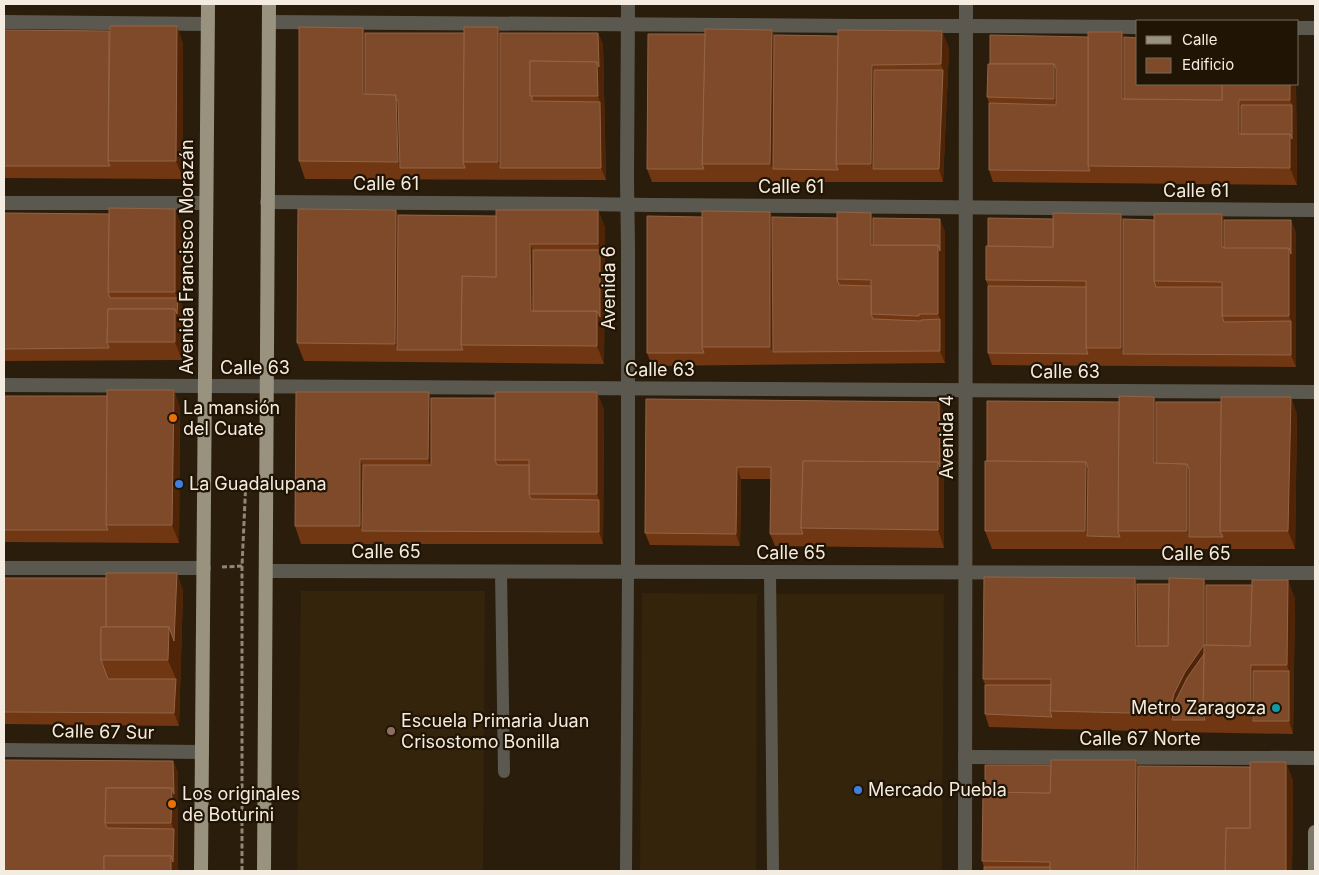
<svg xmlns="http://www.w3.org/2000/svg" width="1319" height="875" font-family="Inter,sans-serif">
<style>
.built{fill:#35240c}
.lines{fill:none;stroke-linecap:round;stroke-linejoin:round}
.path{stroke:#918678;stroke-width:3;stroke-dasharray:5 2.5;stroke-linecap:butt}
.service{stroke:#5b594f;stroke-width:12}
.pedestrian{stroke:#5b594f;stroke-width:14}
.minor{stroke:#5b594f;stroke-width:14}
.secondary{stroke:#7d7969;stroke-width:14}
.primary{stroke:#98927e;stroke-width:14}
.wall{fill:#713713}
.shaded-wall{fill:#4f2407}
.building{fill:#7f4a29;stroke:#926446}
.food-dot{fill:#e8710a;stroke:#201404;stroke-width:2}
.shop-dot{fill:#3f7fe0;stroke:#201404;stroke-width:2}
.culture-dot{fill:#0f9aa8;stroke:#201404;stroke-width:2}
.education-dot{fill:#8d6e63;stroke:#201404;stroke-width:2}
.labels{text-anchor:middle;stroke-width:4.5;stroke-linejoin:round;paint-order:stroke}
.street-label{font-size:18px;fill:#f5ece1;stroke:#201404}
.poi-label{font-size:18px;fill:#f5ece1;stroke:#201404;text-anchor:start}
</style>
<rect width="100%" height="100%" fill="#2a1d0c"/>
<g class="built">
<path d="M301,591h184l-2,280h-186z"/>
<path d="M642,593l115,1 -1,277h-116z"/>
<path d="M775,594h169l-2,277h-169z"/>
</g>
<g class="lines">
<g class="path">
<path d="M222,567l21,-1"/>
<path d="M242,871v-305l4,-87"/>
</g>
<g class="service">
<path d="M501,571l3,201"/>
<path d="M770,572l3,299"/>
<path d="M626,871l2,-299"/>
</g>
<g class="pedestrian">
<path d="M862,26h104"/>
<path d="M627,179l1,68"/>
<path d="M582,204l69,1"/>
</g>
<g class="minor">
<path d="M4,22l204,2"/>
<path d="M269,22l593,4"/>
<path d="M966,26l172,1"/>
<path d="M1298,28h17"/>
<path d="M627,179l1,-175"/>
<path d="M267,202l315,2"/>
<path d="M4,203h202"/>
<path d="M651,205l664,5"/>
<path d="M628,247v325"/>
<path d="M4,385l1311,7"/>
<path d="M4,568h200"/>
<path d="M266,571l1049,2"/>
<path d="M4,750l198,2"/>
<path d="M965,757l350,1"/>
<path d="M965,871l1,-867"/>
</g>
<path class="secondary" d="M1315,871v-39"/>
<g class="primary">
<path d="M201,871l7,-867"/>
<path d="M264,871l5,-867"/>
</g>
</g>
<g class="wall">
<path d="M177,26l6,18v135l-179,-1v-148l105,1z"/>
<path d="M498,27l2,6h98l5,12 3,135 -301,-1 -6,-18 64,-133 2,5h99z"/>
<path d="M772,30l2,5 64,1 104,-5 7,18 -6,133h-291l-5,-13 58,-135z"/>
<path d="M1122,32l16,52h158l1,101 -304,-3 -4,-12v-67l-2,-6 101,-60z"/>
<path d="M175,209l7,18v133l-178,1v-148l105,1z"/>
<path d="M396,210l2,5 98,1 102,-6 7,18 -1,136 -300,-3 -7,-18z"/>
<path d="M770,212l2,5 65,1 34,-5 2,5 72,13v132l-293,3 -5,-13 55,-136z"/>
<path d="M1121,214l2,5 31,1 68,-6 2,6h67l5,13v134l-304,-2 -4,-12v-67l-2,-6 2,-34 65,-27z"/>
<path d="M174,390l6,18 -1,135 -175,-1v-146h103z"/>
<path d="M296,392l135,6h64l102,-6 7,18 -1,134h-302l-6,-18z"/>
<path d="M1154,397l2,5h65l70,-5 6,18 -2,134h-303l-7,-18 2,-70 132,-59z"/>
<path d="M646,399l293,3 5,12v134l-169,-2 -5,-12 1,-55h-30l-1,67 -90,-1 -5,-12z"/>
<path d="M177,573l6,18 -4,135 -175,-2v-146h102z"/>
<path d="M1135,578l2,6h32l35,-5 2,6 89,13 -2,136 -117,-2 -119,-3 -68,-2 -4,-13v-29l-2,-6z"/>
<path d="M1136,760l2,6 155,14 -1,91 -308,-4 -2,-6 69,-96z"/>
<path d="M173,761l5,12v98h-174z"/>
</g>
<g class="shaded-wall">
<path d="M177,26l6,18v135l-7,-18z"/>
<path d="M498,27l6,18 -4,123 -2,-6z"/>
<path d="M363,28l7,18 -1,54 -6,-6z"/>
<path d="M772,30l7,17 -6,122 -3,-5z"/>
<path d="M942,31l7,18 -6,133 -4,-13 4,-99 -2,-6z"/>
<path d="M1122,32l7,18v54l-7,-5z"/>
<path d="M598,33l5,12 3,135 -5,-12 -1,-66 -2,-6 -1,-34z"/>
<path d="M1054,64l7,18v35l-7,-18z"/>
<path d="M872,65l6,18 -5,86 -2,-5z"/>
<path d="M1290,84h6l1,101 -7,-17v-34l2,-29 -2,-5z"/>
<path d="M396,95l7,17 -3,56 -2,-6z"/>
<path d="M1239,100l6,17v22l-6,-5z"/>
<path d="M175,209l7,18v83l-7,-18z"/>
<path d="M396,210l7,18 -6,122 -2,-6z"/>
<path d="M598,210l7,18 -1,136 -7,-18v-35l3,-61 -2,-6z"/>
<path d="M770,212l6,18 -3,122 -3,-5z"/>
<path d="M871,213l7,18v20l-7,-6z"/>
<path d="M1121,214l7,17 -5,123 -2,-6z"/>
<path d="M1222,214l6,18v21l-6,-6z"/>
<path d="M940,219l5,12v132l-5,-12v-32l-2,-5v-69z"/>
<path d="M1291,220l5,13v134l-5,-12v-34l-2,-5v-68z"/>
<path d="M530,244l7,18v55l-6,-6z"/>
<path d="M178,298l4,12v50l-7,-18v-33z"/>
<path d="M174,390l6,18 -1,135 -7,-18z"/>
<path d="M429,392l6,18v67l-7,-18z"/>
<path d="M597,392l7,18 -1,134 -4,-12v-32l-2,-6z"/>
<path d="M1154,397l6,17v55l-6,-6z"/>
<path d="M1291,397l6,18 -2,134 -7,-18z"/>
<path d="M939,402l5,12v134l-6,-18v-68z"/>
<path d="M360,459l7,18 -5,54 -2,-5z"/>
<path d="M1086,462l7,18 -6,56 -2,-5z"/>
<path d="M1187,464l7,18 -5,55 -2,-6z"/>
<path d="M737,467l4,12 -1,67 -4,-12z"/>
<path d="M177,573l6,18 -2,68 -7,-18z"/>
<path d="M1135,578l7,18v55l-6,-5z"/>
<path d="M1204,579l7,18 -6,117 -33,6 -3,-6 5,-20 11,-22z"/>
<path d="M1288,580l7,18 -2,136 -4,-13v-50l-2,-6z"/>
<path d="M169,627l12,32 -2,67 -5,-13 2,-34 -8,-19z"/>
<path d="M1251,665l7,18 -5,38 -2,-6z"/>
<path d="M1136,760l6,18v93h-7z"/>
<path d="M173,761l5,12v98h-7v-15l3,-27 -3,-6 1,-35z"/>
<path d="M1286,762l7,18 -1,91h-6z"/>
</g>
<g class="building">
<path d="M110,26h67l-1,135h-68z"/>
<path d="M299,27l64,1v66l33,1 2,67 -99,-1z"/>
<path d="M464,27h34v135h-35z"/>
<path d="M705,29l67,1 -2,134h-68z"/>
<path d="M4,30l105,1 -1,130 2,5h-106z"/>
<path d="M838,30l104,1 -1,33 -69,1 -1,99h-35z"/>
<path d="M1088,32h34v67l100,1v-16h68v16h-51v34h51v34l-202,-2z"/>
<path d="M365,33h99l-1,129 2,6h-65l-2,-68h-2v-5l-31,-1z"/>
<path d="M500,33h98l1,34 -2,-5 -67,-1v35h2v5l68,1 1,66h-101z"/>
<path d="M648,34h57l-3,130 2,5h-57z"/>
<path d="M774,35l64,1 -2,128 2,6 -65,-1z"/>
<path d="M990,35l98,2v129l2,5 -101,-1v-67l67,2v-36l-2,-5h-64z"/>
<path d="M1124,37l14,1v46h84v16l-98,-1z"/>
<path d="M530,61l67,1 1,34h-68z"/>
<path d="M988,64h66v35l-67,-2z"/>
<path d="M874,70h69l-4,99h-66z"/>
<path d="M1241,105h51v34l-2,-5h-49z"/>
<path d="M109,208l66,1v83h-67z"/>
<path d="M298,209l98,1 -1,134 -98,-1z"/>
<path d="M496,210h102v34h-68l1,67h66v35l-136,-1 1,-69 34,1z"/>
<path d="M702,211l68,1v135h-68z"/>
<path d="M837,212l34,1v32h67v69h-19v2l-48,-2v-34l-34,-1z"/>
<path d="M4,213l105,1 -1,78 2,6h68l-1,16 -2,-5h-67l-1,33 2,6 -105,1z"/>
<path d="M1053,213l68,1v134h-35v-67l-100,-1v-34l67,1z"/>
<path d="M1154,214h68v33l67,1v68h-67v-34l-68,-1z"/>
<path d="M398,215l98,1v61l-34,-1 -1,69 2,5h-66z"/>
<path d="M647,216l55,1v130l2,6h-57z"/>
<path d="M772,217l65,1v61l2,6 32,1v28l2,5 48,2v-1l19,-1v32l-167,1z"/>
<path d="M873,218l67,1v32l-2,-6h-65z"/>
<path d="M988,218l65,1v28l-65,-1z"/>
<path d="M1123,219l31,1v61l2,6h66v29l2,6 67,-1v34l-168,-1z"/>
<path d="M1224,220h67v34l-2,-6h-65z"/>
<path d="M533,250h67v67l-3,-6h-64z"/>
<path d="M988,286l98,1v61l2,6 -100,-1z"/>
<path d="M108,309h67v33h-68z"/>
<path d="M107,390h67l-2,135h-66z"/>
<path d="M296,392h133l-1,67h-68v67h-65z"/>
<path d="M495,392h102v102h-68v-34h-34z"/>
<path d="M4,396h103l-1,129 2,5h-104z"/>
<path d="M1119,396l35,1v66l33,1v67h-69z"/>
<path d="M1221,397h70l-3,134h-68z"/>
<path d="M431,398h64v62l2,5h32v29l2,5 68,1v32l-237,-1 1,-66h68z"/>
<path d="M646,399l293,3 1,65 -2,-5 -135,-1 -2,67 2,6h-33l1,-67h-34l-1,67 -91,-1z"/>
<path d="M987,401l132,1 -1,129 2,6 -33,-1 1,-68 -2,-6 -99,-1z"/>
<path d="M1156,402h65l-1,129 3,6h-34v-68l-2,-5 -31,-1z"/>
<path d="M803,461l135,1v68l-137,-2z"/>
<path d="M985,461l101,1 -1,69h-100z"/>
<path d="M106,573h71l-3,68 -5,-14h-63z"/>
<path d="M984,577l151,1 1,68h32l1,-68 35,1v66l-19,27 -11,22 -5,20 -119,-3 1,-32h-68z"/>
<path d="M4,578h102v49h-5v33l7,19h68l-2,34 -170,-1z"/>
<path d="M1252,580h36l-1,85h-36v50l-48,-1 1,-69 46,1z"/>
<path d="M1137,584h32l-1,62h-30z"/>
<path d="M1206,585h46l-2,61 -44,-1z"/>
<path d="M101,627h68l-1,33h-67z"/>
<path d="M1204,654l-1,60 2,6h-33l4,-20 11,-22z"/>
<rect x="1253" y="671" width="36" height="50"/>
<path d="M985,685h66l-1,26 2,6 -67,-3z"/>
<path d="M4,760l169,1 1,33 -2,-6h-66l-1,35 2,5 67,1 -1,33 -2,-6h-67v15h-100z"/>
<path d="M1051,760h85l-1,111h-85v-9l-68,-1 1,-69 67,1z"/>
<path d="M1250,762h36v109h-61l1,-43h24z"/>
<path d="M985,765h66l-1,28 -65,-1z"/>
<path d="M1138,766l112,1v61h-24l-1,43h-88z"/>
<path d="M106,788h66l-1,35h-66z"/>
<rect x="104" y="856" width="67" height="15"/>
<rect x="984" y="867" width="66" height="4"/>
</g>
<g class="food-dot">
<circle cx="173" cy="418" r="5"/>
<circle cx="172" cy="804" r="5"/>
</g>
<g class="shop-dot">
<circle cx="179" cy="484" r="5"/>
<circle cx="858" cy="790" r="5"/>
</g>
<circle class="culture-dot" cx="1276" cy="708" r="5"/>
<circle class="education-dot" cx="391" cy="731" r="5"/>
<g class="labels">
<g class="street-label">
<text x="386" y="190">Calle 61</text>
<text x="791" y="193">Calle 61</text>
<text x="1196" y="197">Calle 61</text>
<text transform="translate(187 257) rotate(-90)" y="6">Avenida Francisco Morazán</text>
<text transform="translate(609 288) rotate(-90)" y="6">Avenida 6</text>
<text x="255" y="374">Calle 63</text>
<text x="660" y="376">Calle 63</text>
<text x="1065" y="378">Calle 63</text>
<text transform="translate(947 437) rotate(-90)" y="6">Avenida 4</text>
<text x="386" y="558">Calle 65</text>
<text x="791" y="559">Calle 65</text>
<text x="1196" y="560">Calle 65</text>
<text transform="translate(103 732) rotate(1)" y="6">Calle 67 Sur</text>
<text x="1140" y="745">Calle 67 Norte</text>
</g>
<g class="poi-label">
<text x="183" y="414">La mansión<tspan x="183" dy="21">del Cuate</tspan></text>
<text x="189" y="490">La Guadalupana</text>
<text x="1266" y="714" text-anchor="end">Metro Zaragoza</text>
<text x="401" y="727">Escuela Primaria Juan<tspan x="401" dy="21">Crisostomo Bonilla</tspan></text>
<text x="868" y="796">Mercado Puebla</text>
<text x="182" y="800">Los originales<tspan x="182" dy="21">de Boturini</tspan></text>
</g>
</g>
<rect width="1319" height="875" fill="none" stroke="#f5ece1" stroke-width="10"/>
<rect x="1136" y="20" width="162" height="65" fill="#201404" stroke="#756a5c"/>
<rect x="1146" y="36" width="25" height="8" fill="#98927e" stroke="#756a5c"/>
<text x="1182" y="45" font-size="15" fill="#f5ece1">Calle</text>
<rect x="1146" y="58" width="25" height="15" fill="#7f4a29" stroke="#756a5c"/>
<text x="1182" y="70" font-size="15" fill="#f5ece1">Edificio</text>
</svg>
